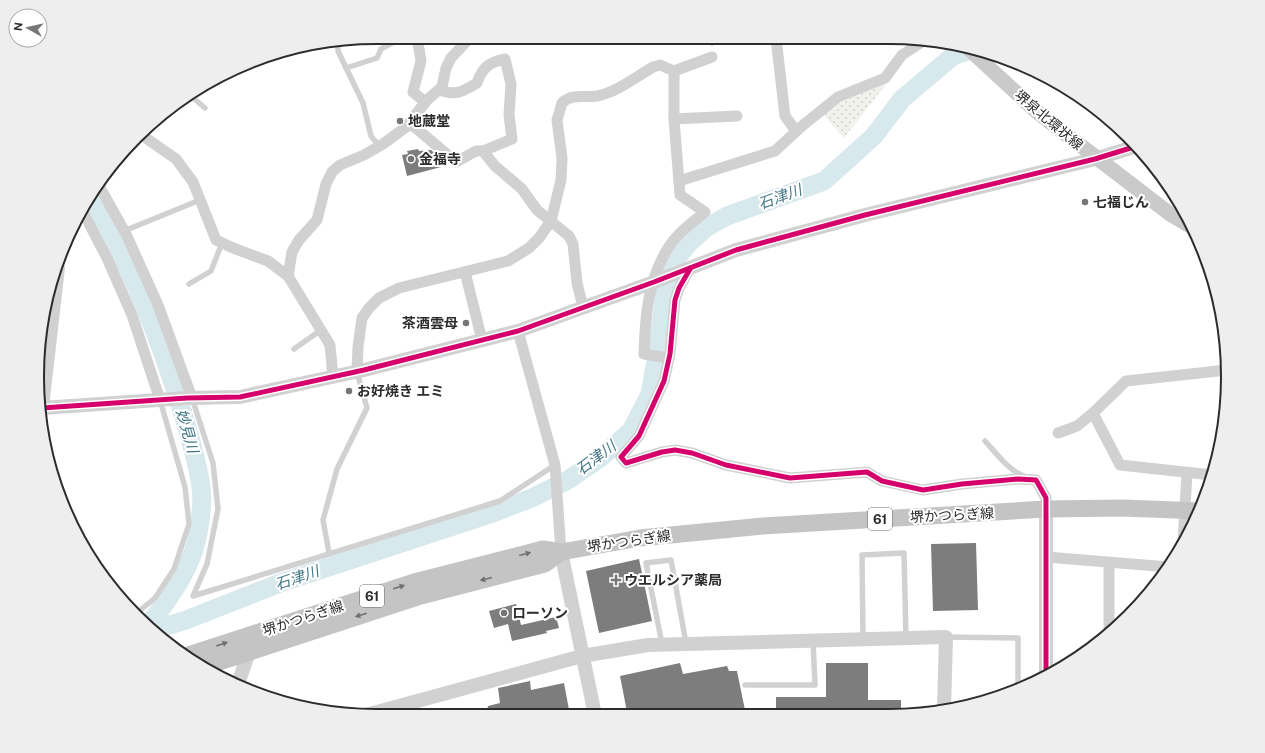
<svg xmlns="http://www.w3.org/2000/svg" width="1265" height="753" font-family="'Public Sans','Noto Sans JP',sans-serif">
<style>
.grass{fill:url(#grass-dots)}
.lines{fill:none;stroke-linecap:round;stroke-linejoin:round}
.river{stroke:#d8e9ee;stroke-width:19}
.building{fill:#7d7d7d}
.path{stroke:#d1d1d1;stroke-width:2;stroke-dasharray:2 2;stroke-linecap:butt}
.service{stroke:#d1d1d1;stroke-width:5.5}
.minor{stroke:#d1d1d1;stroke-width:11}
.tertiary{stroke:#d1d1d1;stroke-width:14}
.secondary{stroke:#cacaca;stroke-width:15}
.primary{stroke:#c4c4c4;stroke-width:17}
.cycleway-casing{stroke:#fff;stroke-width:8}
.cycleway{stroke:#d6006c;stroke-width:5}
.oneway{fill:#707070}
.poi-dot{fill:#767676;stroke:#fff;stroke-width:1.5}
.labels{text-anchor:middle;stroke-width:4;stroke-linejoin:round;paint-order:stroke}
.shield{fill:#fff;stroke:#6b6b6b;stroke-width:1}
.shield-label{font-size:13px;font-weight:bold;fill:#2c2c2c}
.street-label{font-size:14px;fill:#2c2c2c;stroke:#fff}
.poi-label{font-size:14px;font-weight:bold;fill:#2c2c2c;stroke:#fff;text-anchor:start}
.water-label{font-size:15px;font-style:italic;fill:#427685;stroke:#fff}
.rim{fill:none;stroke:#2c2c2c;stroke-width:2}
</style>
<defs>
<pattern id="grass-dots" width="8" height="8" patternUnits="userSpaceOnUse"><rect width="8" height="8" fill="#f0f2eb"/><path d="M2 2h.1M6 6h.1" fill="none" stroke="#ced0ca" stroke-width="1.8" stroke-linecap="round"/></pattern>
</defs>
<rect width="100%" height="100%" fill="#fff"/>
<path class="grass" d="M887,83l-43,55 -20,-23 17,-13z"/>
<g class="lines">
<g class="river">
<path d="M90,196c41,68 70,143 93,218 7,24 15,49 18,74 2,12 0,27 -2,39 -4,36 -27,68 -49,96"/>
<path d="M157,629l29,-9 94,-37 213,-70 41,-16 34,-17 32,-22 31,-27 19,-37 6,-33 10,-75 10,-27 12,-15 19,-17 20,-11 97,-35 50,-45 28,-37 51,-43 18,-6"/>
</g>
</g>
<g class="building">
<path d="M418,149l1,2 12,-1 8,7 2,10 -34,9 -5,-21 6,-1 -1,-3z"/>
<path d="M976,543l2,67 -45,1 -2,-67z"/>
<path d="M639,559l13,62 -53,12 -13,-62z"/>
<path d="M516,604l5,21 35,-8 3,11 -13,3 1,2 -35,8 -4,-17 -14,4 -5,-17z"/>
<path d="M680,663l3,11 44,-8 2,5h8l9,44h-109l-1,-5 -9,2 -7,-36z"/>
<path d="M826,663h42v37h33v15h-125v-18h50z"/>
<path d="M530,681l1,9 33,-7 6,32h-84l2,-9 12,-3 -2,-15z"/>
</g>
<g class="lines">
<path class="path" d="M712,46l1,-9"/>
<g class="service">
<path d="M338,43v8l25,52 8,33 8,10"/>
<path d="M346,68l31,-10 4,-9 22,-12"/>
<path d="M191,96l14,12"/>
<path d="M124,231l76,-31"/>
<path d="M189,284l22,-13 11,-28"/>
<path d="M294,349l27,-19"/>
<path d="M192,398l21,65 5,46 -11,55 -14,32 307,-95 55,-36"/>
<path d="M985,441c12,13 23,29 39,35"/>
<path d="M329,553l-6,-33 14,-51 30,-61 -10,-36"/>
<path d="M138,612l17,-14 19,-29 15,-45 -4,-37 -25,-87"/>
<path d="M946,637l72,1v50"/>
<path d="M863,639l-1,-84 42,-2 2,85"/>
<path d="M662,644l-16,-81 25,-3 15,83"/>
<path d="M745,685h70l-2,-44"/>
</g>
<g class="minor">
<path d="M417,37l4,24 -8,31 12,10"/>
<path d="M776,38l9,78 11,15"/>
<path d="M674,71l38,-14"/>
<path d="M674,119l63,-3"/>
<path d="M410,123l46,39 20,-11h7l29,-12 -3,-24 2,-31 -6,-25c-16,3 -23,9 -28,24 -16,9 -20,13 -38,7"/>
<path d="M143,136l33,23 17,23 23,58 17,8 35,13 20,15 42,69 3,32"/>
<path d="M483,151l12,15 27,23 15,21 32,26 4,8 4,39 6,24"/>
<path d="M679,181l96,-30 27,-25 36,-29 47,-19 17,-23 23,-15"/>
<path d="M98,184l28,50 32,71 34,93"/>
<path d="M83,212l24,46 25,57 28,85"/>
<path d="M690,269l-11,19 -4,12 -5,54 -6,27 -25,55 -18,21 5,6 36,-11 13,-2 17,3 34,12 64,13 77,-6 15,9 41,9 39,-6 56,-5 18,1 10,18v11"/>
<path d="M465,272l17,68"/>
<path d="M288,276l4,-24 7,-12 18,-20 9,-36 6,-12 8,-7 24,-10 19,-11 23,-17 21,-27 15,-13 4,-19 5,-10 15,-16v-5"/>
<path d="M518,331l37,134 6,87"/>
<path d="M357,371l1,-24 4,-29 7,-10 10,-10 20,-10 109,-27 21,-13 10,-10 12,-17 10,-41 1,-22 -5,-38 5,-17c10,-10 22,-5 35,-7 20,-4 39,-19 56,-29l7,-2 14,6v48l6,76 25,17c-13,11 -28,21 -37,36 -20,32 -23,69 -24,106l25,4"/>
<path d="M1093,413l27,52 92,10"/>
<path d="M1058,433l19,-7 16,-13 33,-32 101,-11"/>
<path d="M1183,543l4,-70"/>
<path d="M1046,557l123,10"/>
<path d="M1109,563v69"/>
</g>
<g class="tertiary">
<path d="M42,407l16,-139"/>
<path d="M42,408l145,-10 53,-1 124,-27 154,-39 136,-49 82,-32 129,-35 230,-56 42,-13"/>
<path d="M1046,509v167"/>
<path d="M561,552l34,163"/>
<path d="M238,684l11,-32 -2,-8"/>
<path d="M366,715l216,-59 66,-11 298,-8 -2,72"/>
</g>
<path class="secondary" d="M969,49l68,63 133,102 22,13"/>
<g class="primary">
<path d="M185,656l229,-74 129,-33 18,3 79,-14 123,-12 283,-17 77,-1 77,3"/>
<path d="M204,667l217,-71 124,-32 16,-12"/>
</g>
<g class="cycleway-casing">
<g id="cycleway">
<path d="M690,269l-11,19 -4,12 -5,54 -6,27 -25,55 -18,21 5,6 36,-11 13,-2 17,3 34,12 64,13 77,-6 15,9 41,9 39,-6 56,-5 18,1 10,18v178"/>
<path d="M42,408l145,-10 53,-1 124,-27 154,-39 136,-49 82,-32 129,-35 230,-56 42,-13"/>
</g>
</g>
<use href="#cycleway" class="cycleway"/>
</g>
<defs><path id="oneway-solid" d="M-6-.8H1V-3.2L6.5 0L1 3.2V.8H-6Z"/></defs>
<g class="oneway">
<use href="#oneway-solid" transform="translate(525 554) rotate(-15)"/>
<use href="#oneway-solid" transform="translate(486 579) rotate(166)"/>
<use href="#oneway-solid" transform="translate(399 587) rotate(-18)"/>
<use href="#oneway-solid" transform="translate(361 615) rotate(162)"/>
<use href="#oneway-solid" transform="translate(222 644) rotate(-19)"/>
</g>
<g class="poi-dot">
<circle cx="400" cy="121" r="4"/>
<circle cx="411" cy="159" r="4"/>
<circle cx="1085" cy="202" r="4"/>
<circle cx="466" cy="323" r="4"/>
<circle cx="349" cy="391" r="4"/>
<path d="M614 574h4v4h4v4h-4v4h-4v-4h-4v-4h4z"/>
<circle cx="504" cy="613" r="4"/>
</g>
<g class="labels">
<g class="shield">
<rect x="868" y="508" width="24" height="22" rx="3"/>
<rect x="360" y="585" width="24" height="22" rx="3"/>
</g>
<g class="shield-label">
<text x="880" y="524">61</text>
<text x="372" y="601">61</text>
</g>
<g class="street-label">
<text transform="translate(1049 120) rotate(40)" y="5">堺泉北環状線</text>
<text transform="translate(952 515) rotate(-3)" y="5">堺かつらぎ線</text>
<text transform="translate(629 541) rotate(-8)" y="5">堺かつらぎ線</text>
<text transform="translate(303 618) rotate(-18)" y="5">堺かつらぎ線</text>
</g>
<g class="poi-label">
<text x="408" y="126">地蔵堂</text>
<text x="419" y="164">金福寺</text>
<text x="1093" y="207">七福じん</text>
<text x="458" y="328" text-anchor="end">茶酒雲母</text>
<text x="357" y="396">お好焼き エミ</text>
<text x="624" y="585">ウエルシア薬局</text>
<text x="512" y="618">ローソン</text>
</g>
<g class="water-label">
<text transform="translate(780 197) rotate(-20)" y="5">石津川</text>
<text transform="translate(187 431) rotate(74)" y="5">妙見川</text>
<text transform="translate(596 458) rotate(-37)" y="5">石津川</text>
<text transform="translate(297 578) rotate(-19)" y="5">石津川</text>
</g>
</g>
<path d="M0 0H1265V753H0ZM376 44H889A332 332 0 0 1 1221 376V377A332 332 0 0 1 889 709H376A332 332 0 0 1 44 377V376A332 332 0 0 1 376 44Z" fill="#eee" fill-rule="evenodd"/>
<path class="rim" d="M376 44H889A332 332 0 0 1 1221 376V377A332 332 0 0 1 889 709H376A332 332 0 0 1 44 377V376A332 332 0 0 1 376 44Z"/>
<g transform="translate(28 28) rotate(278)"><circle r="19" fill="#ffffff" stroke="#ababab"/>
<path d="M0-3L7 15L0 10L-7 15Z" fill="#767676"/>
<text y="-6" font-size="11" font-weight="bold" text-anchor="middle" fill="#2c2c2c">N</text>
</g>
</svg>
